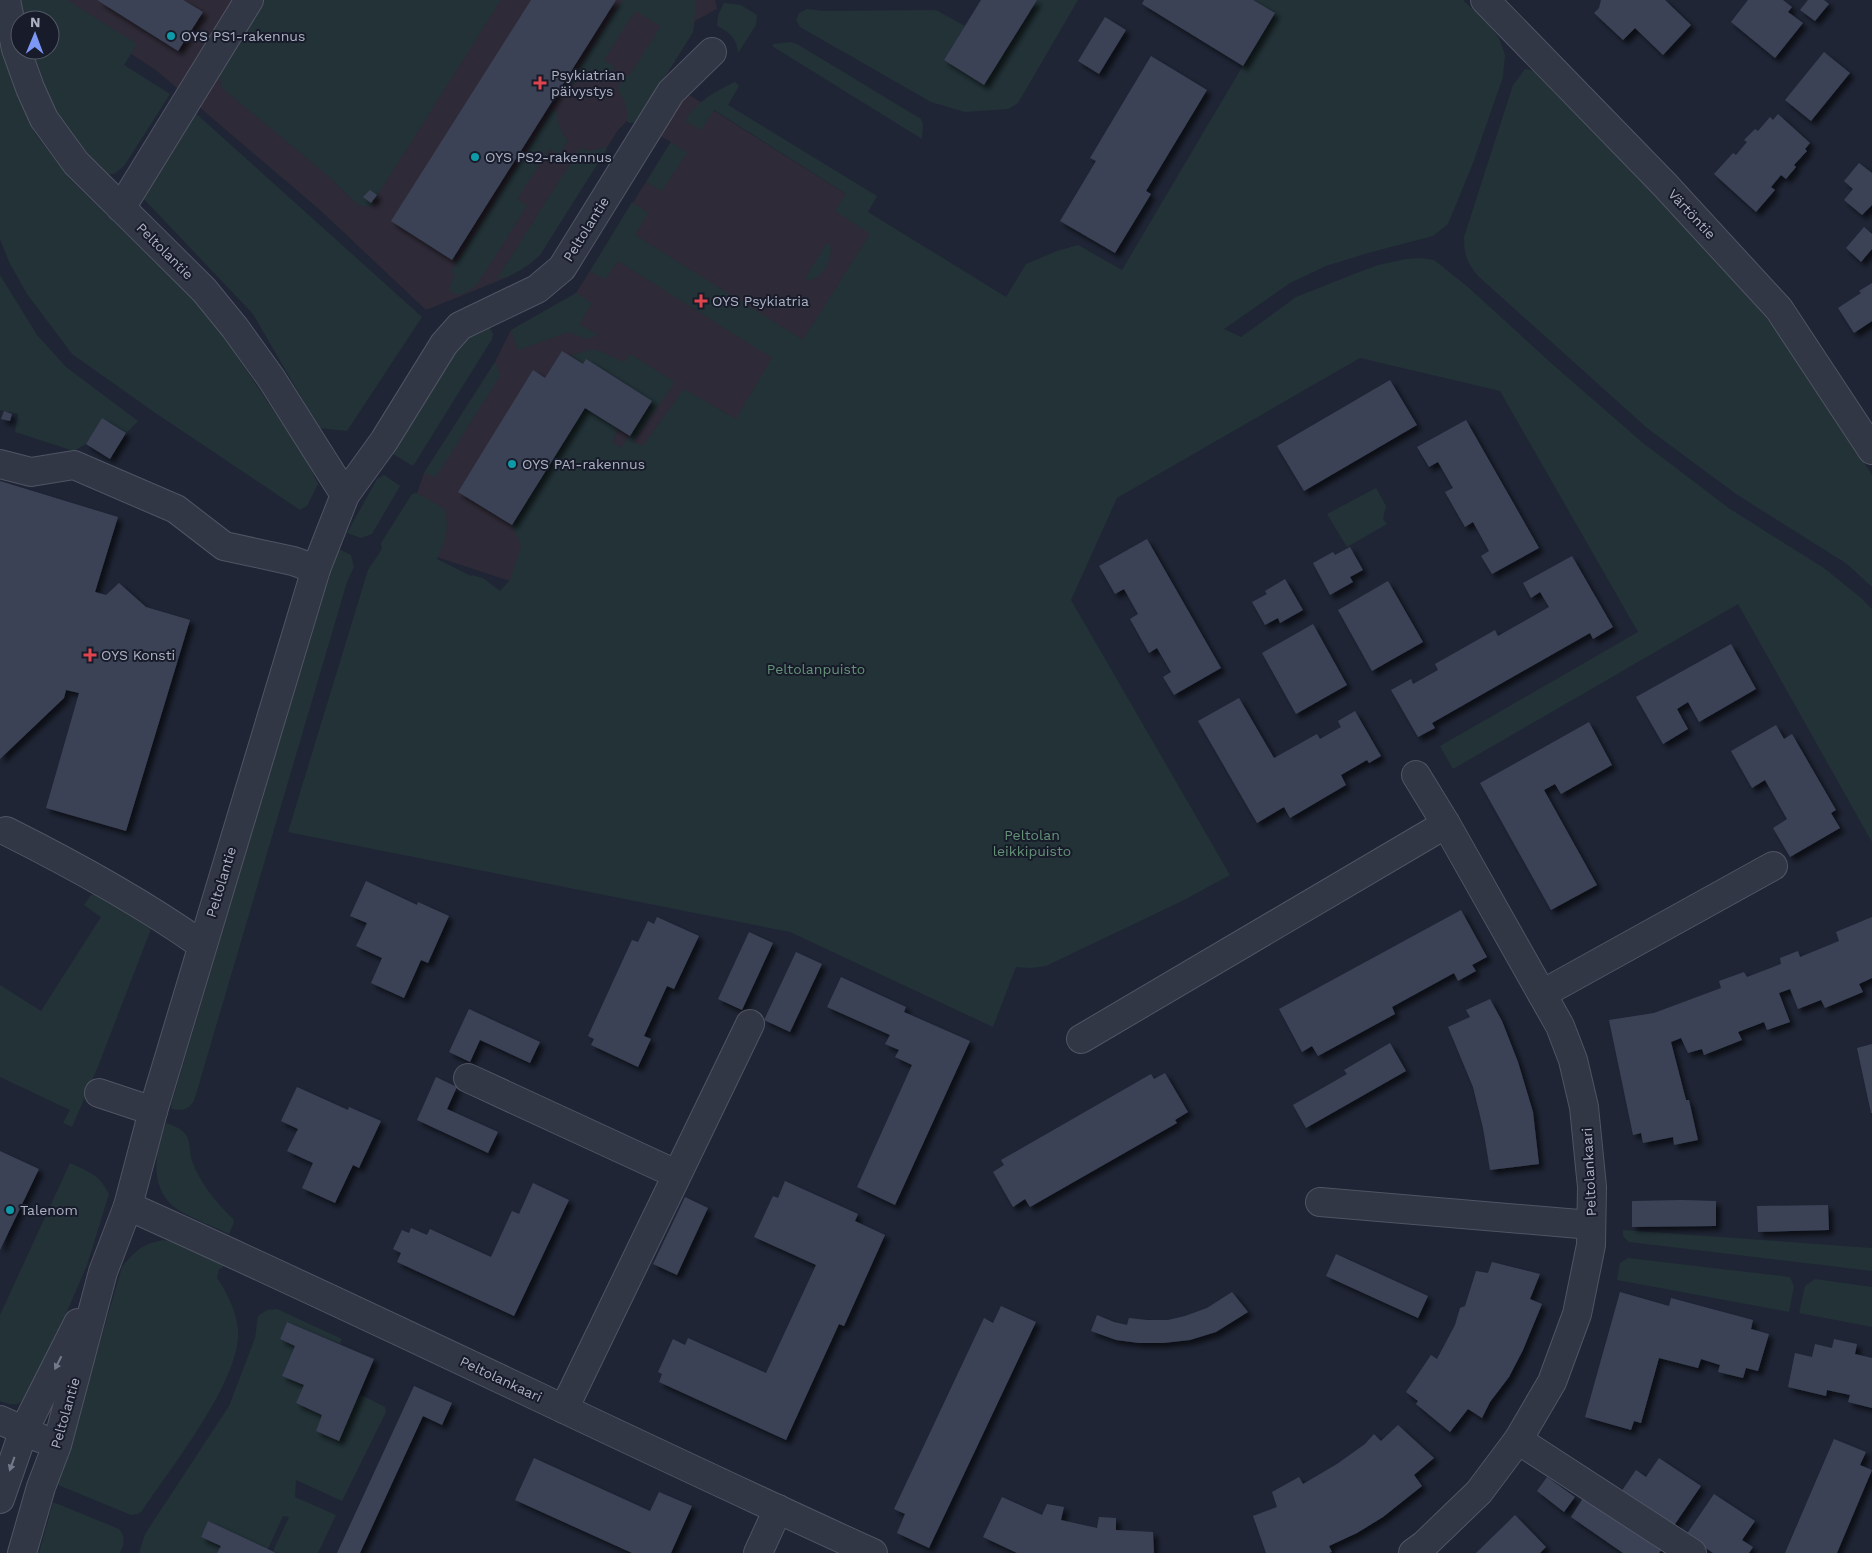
<svg xmlns="http://www.w3.org/2000/svg" width="1872" height="1553" font-family="'Work Sans',sans-serif">
<style>
.medical{fill:#2e2a37}
.green{fill:#223237}
.building{fill:#3b4256;filter:url(#shadow)}
.lines{fill:none;stroke-linecap:round;stroke-linejoin:round}
.minor-casing{stroke:#505464;stroke-width:30}
.minor{stroke:#323746;stroke-width:28}
.oneway{fill:#757a8b}
.culture-dot{fill:#0f9aa8;stroke:#181c2a;stroke-width:2}
.health-dot{fill:#e0444e;stroke:#181c2a;stroke-width:2}
.labels{text-anchor:middle;stroke-width:4;stroke-linejoin:round;paint-order:stroke}
.poi-label{font-size:14px;fill:#acb1c3;stroke:#181c2a;text-anchor:start}
.street-label{font-size:14px;fill:#acb1c3;stroke:#181c2a}
.park-label{font-size:14px;fill:#649377;stroke:#181c2a}
</style>
<defs>
<filter id="shadow"><feDropShadow dx="4.5" dy="4.5" stdDeviation="2.5" flood-color="#0009"/></filter>
</defs>
<rect width="100%" height="100%" fill="#1f2535"/>
<path class="medical" d="M50,0h665l2,9 -22,12 -2,11 -29,47 182,115 33,47 -172,274 -139,85 -174,-57 23,-50 7,-20 71,-111 16,-32 65,-37 95,-151 -35,-20 -7,1 -2,-2 -9,9 -78,125 -10,9 -22,13 -82,33 -106,-100 -163,-139z"/>
<g class="green">
<path d="M19,0h48l70,44 -13,21 46,29 -46,72 -10,8h-6c-27,-26 -53,-55 -67,-90 -4,-11 -6,-23 -10,-34h19v-30h-26z"/>
<path d="M259,0h242l-131,207 -12,-2 -31,-30 -105,-87 -4,-21z"/>
<path d="M623,0h72l1,3 -3,29 -57,90 -7,1 -2,-2c1,-13 -2,-22 -10,-32l9,-14 3,1 32,-50 -26,-15 -31,49 11,7 -9,14c-12,-3 -21,-3 -32,3l-3,-2z"/>
<path d="M1037,0h41l-60,103 -10,6 -43,3 -34,-10 -131,-75 -4,-7 3,-7 8,-4 16,2 113,-1 29,16 -21,34 40,25z"/>
<path d="M1253,0h210l26,25 10,13 6,17 -2,22 -30,86 -25,61 -15,12 -65,17 -42,13 -36,17 -66,46 17,8 55,-40 58,-23 24,-9 28,-6 15,-1 13,2 34,27 83,76 92,80 87,66 94,59 37,30 11,11v233l-134,-238 -285,165 -13,-23 198,-114 -138,-241 -140,-33 -243,140 -46,102 159,275 -48,26 -136,65 -15,2 -15,-1 -23,60 -203,-95 -502,-100 80,-262 14,-21 -1,-6 31,-49 5,-1 28,16c4,21 1,31 -8,50l34,17 1,-1 11,3 17,13 10,-11 11,-34 -9,-21 73,-117 33,21 -6,13 9,6 31,-47 -66,-42 -3,5 -12,-9 18,-5h8l27,12 6,-8 45,28 -42,60 10,4 41,-57 52,30 36,-61 -154,-97 -12,17 -2,1 -14,-8 42,-69 16,11 -13,22 168,105 67,-106 -35,-23 11,-17 -132,-84 -13,20 -16,-9c11,-19 30,-30 50,-39l4,4 -11,19 149,91 -9,16 138,85 20,-33 31,-13 21,-6 44,25 152,-257z"/>
<path d="M724,3l17,2 16,10 -1,10 -18,28c-1,-14 -8,-21 -21,-27l1,-11z"/>
<path d="M0,36l17,58 17,38 36,47 122,120 35,42 80,120 11,23 -11,22 -7,4 -146,-98 -82,-58 -45,-60 -18,-32 -9,-23z"/>
<path d="M790,42l7,2 124,75 2,6 -1,14 -150,-93 2,-2z"/>
<path d="M1525,69l7,1 10,6 167,175 47,54 25,31 41,61 50,78v112l-25,-23 -111,-70 -89,-66 -169,-152c-11,-14 -14,-20 -14,-39l49,-152z"/>
<path d="M192,110l230,207 -75,114 -28,-3 -66,-114 -113,-119z"/>
<path d="M553,110l4,2c0,12 4,20 11,29l-9,14 -10,-6 -32,50 10,7 -49,77c-9,8 -19,18 -29,7l6,-15 -4,-3z"/>
<path d="M671,142l16,10 -25,39 -16,-9z"/>
<path d="M606,147l1,2 -67,106c-11,10 -28,23 -43,24l83,-131 11,3z"/>
<path d="M826,244h3c7,12 -8,38 -23,36v-3z"/>
<path d="M0,275l37,60 29,32 72,54 -12,12 -24,-15 -16,26 -12,7 -59,-19 3,-18 -18,-4z"/>
<path d="M576,293l16,10 -13,21 20,11 -14,4 -16,-7 -51,18 -7,-20z"/>
<path d="M489,326l4,8 -1,5 -79,127 -22,-13 64,-102 12,-12z"/>
<path d="M495,362l5,11v3l-64,101 -12,-4z"/>
<path d="M384,475l16,11 -28,48 -11,4 -14,-5 30,-54z"/>
<path d="M1376,488l10,18 -3,13 4,5 -40,23 -20,-33z"/>
<path d="M339,549l12,6 3,12 -7,15 -153,519c-6,9 -12,10 -22,8l-1,-4 158,-532z"/>
<path d="M91,895h9l51,34 -54,140 -25,58 -9,-4 7,-13 -70,-33v-92l41,26 60,-94 -17,-12z"/>
<path d="M166,1123c8,3 14,4 20,12 5,7 3,18 6,26 8,22 25,43 41,58l1,3 -5,12c-16,-8 -34,-14 -49,-23 -32,-19 -26,-59 -14,-88z"/>
<path d="M70,1163c19,9 29,11 39,31l-22,71 -53,123c-11,14 -15,21 -34,13v-86z"/>
<path d="M1623,1230l249,18v23l-243,-29 -6,-6z"/>
<path d="M163,1240l17,3 44,21 -2,4 -3,1 -2,9c10,14 20,35 21,53 3,49 -68,138 -96,180l-4,3 -7,1 -73,-30 64,-218c13,-16 20,-23 41,-27z"/>
<path d="M1628,1258l162,19 4,9 -5,26 -172,-32 3,-17z"/>
<path d="M1815,1279l57,8v40l-73,-14 6,-27z"/>
<path d="M277,1309l65,30 -2,5 -53,-22 -7,17 15,7 -13,30 22,9 -8,18 26,12 -6,16 23,9 20,-46 26,13 1,5 -44,89 -46,-21 -1,17 41,18 -18,38h-41l-4,-2 16,-34 -6,-1 -15,33 -60,-28 -7,16 20,9 -4,7h-78l6,-19 84,-128 26,-68 3,-22 9,-6z"/>
<path d="M53,1502l66,27c7,9 5,15 1,24h-81z"/>
</g>
<g class="building">
<path d="M97,0h86l20,12 -25,39z"/>
<path d="M531,0h85l-164,260 -61,-39z"/>
<path d="M981,0h56l-53,85 -40,-25z"/>
<path d="M1144,0h109l22,13 -32,53 -101,-62z"/>
<path d="M1601,0h64l26,25 -28,30 -28,-27 -12,12 -29,-27 5,-5z"/>
<path d="M1748,0h35l9,7 -4,5 15,11 -28,35 -44,-36z"/>
<path d="M1808,0h16l5,4 -14,17 -15,-11z"/>
<path d="M1105,17l21,13 -27,44 -21,-13z"/>
<path d="M1824,52l26,21 -39,48 -26,-21z"/>
<path d="M1151,56l56,34 -61,101 5,3 -36,59 -55,-32 36,-60 -6,-3z"/>
<path d="M1778,114l32,29 -5,6 2,2 -13,14 2,2 -10,12 -5,-4 -10,12 4,3 -19,22 -42,-38 19,-21 3,2 11,-13 -3,-2 11,-11 3,2 12,-14 3,3z"/>
<path d="M1859,163l13,10v32l-10,10 -18,-15 9,-11 -9,-8z"/>
<path d="M370,190l7,5 -6,8 -8,-6z"/>
<path d="M1864,227l8,7v15l-11,13 -15,-14z"/>
<path d="M1872,283v38l-18,12 -16,-25 23,-15 -2,-2z"/>
<path d="M562,351l21,13 3,-5 66,42 -22,35 -45,-28 -73,117 -54,-33 75,-122 12,8z"/>
<path d="M1390,380l27,45 -113,66 -27,-45z"/>
<path d="M4,411l8,3 -2,7 -9,-2z"/>
<path d="M102,418l24,15 -16,26 -24,-15z"/>
<path d="M1466,420l73,128 -47,26 -11,-18 8,-5 -16,-29 -8,5 -20,-35 8,-4 -15,-26 -9,5 -12,-20z"/>
<path d="M0,481l118,36 -23,75 11,3 13,-12 27,24 44,13 -64,211 -80,-23 33,-115 -13,-3 -2,8 -64,61z"/>
<path d="M1147,539l74,129 -47,27 -11,-18 8,-5 -14,-24 -8,5 -19,-34 8,-5 -14,-25 -9,5 -16,-28z"/>
<path d="M1350,547l13,23 -13,7 3,5 -23,13 -17,-32 20,-11 2,3z"/>
<path d="M1572,556l41,71 -20,12 -3,-6 -158,90 3,5 -17,9 -27,-47 20,-11 2,5 25,-14 -3,-6 60,-34 3,6 51,-29 -9,-15 -9,6 -8,-15z"/>
<path d="M1285,579l18,31 -23,13 -2,-5 -13,7 -13,-23 15,-8 -2,-3z"/>
<path d="M1388,581l35,61 -51,29 -34,-61z"/>
<path d="M1313,624l34,61 -51,29 -34,-61z"/>
<path d="M1731,644l25,45 -57,33 -11,-20 -11,7 11,20 -25,15 -27,-47z"/>
<path d="M1239,698l35,60 43,-24 3,5 21,-12 -3,-6 17,-10 26,45 -12,7 -2,-3 -26,15 5,10 -56,33 -6,-11 -27,16 -59,-102z"/>
<path d="M1589,722l23,43 -51,29 -6,-10 -11,6 53,95 -46,25 -71,-127z"/>
<path d="M1776,725l8,14 8,-5 44,76 -5,3 9,15 -50,29 -17,-29 14,-9 -22,-39 -13,8 -21,-37z"/>
<path d="M366,881l51,24 1,-3 31,14 -21,47 -7,-3 -17,38 -33,-15 11,-25 -26,-12 11,-23 -17,-7z"/>
<path d="M1461,910l26,47 -15,8 4,6 -18,10 -4,-8 -62,34 3,7 -77,42 -6,-10 -10,6 -23,-43z"/>
<path d="M657,917l42,19 -25,53 -7,-3 -23,50 7,3 -13,28 -47,-22 3,-6 -6,-3 44,-96 6,2 10,-21 6,3z"/>
<path d="M1872,917v61l-13,6 4,8 -38,16 -4,-8 -23,9 -8,-20 -11,4 11,29 -23,8 -3,-8 -26,10 4,8 -38,15 -2,-6 -14,4 -7,-15 -10,4 15,58h3l9,40 -24,5 -1,-8 -30,6 -2,-10 -8,2 -24,-115 45,-7 67,-25 -2,-7 25,-9 3,5 34,-13 -1,-6 18,-7 2,6 39,-16 -3,-9z"/>
<path d="M749,932l24,11 -31,67 -24,-11z"/>
<path d="M796,952l26,12 -32,68 -26,-12z"/>
<path d="M841,977l65,30 -2,5 66,29 -75,164 -38,-18 55,-122 -17,-8 4,-7 -14,-6 5,-9 -63,-28z"/>
<path d="M1490,999l12,22 16,41 15,50 6,52 -49,6 -7,-42 -10,-41 -25,-60 22,-10 -4,-7z"/>
<path d="M469,1009l71,33 -10,21 -50,-23 -10,22 -21,-10z"/>
<path d="M1390,1043l16,28 -100,57 -13,-23 54,-31 -3,-4z"/>
<path d="M1872,1044v69h-1l-14,-65z"/>
<path d="M1165,1073l23,39 -13,8 2,3 -147,84 -5,-8 -12,8 -20,-35 11,-7 -3,-5 150,-86 3,5z"/>
<path d="M436,1077l21,10 -10,22 51,23 -10,21 -71,-33z"/>
<path d="M297,1087l51,23 1,-3 32,14 -22,47 -6,-3 -18,38 -33,-15 11,-25 -26,-12 11,-22 -17,-8z"/>
<path d="M0,1151l39,18 -39,81z"/>
<path d="M785,1181l73,33 -3,7 30,14 -41,91 -5,-2 -53,116 -127,-58 3,-8 -4,-2 15,-33 12,6 3,-7 78,35 50,-108 -62,-28 19,-41 5,2z"/>
<path d="M533,1183l36,17 -55,116 -117,-54 4,-9 -8,-4 9,-19 7,3 2,-5 16,7 3,-6 61,28 21,-46 7,3z"/>
<path d="M685,1197l23,11 -31,67 -24,-11z"/>
<path d="M1682,1200l34,1v25l-84,1v-26z"/>
<path d="M1828,1205l1,25 -71,2 -1,-26z"/>
<path d="M1336,1254l92,42 -10,22 -92,-42z"/>
<path d="M1492,1262l48,12 -10,25 12,5 -19,46 -14,27 -19,25 -8,16 -14,-9 -18,23 -34,-28 2,-3 -12,-9 25,-37 6,4 18,-34 5,-17 5,-2 11,-35 12,2z"/>
<path d="M1232,1292l16,20 -32,20 -26,8 -27,3h-24l-23,-3 -25,-9 6,-16 17,7 13,3 2,-7 18,2h21l17,-4 22,-8z"/>
<path d="M1620,1292l49,14 2,-8 82,22 -2,9 18,5 -11,37 -12,-3 -3,10 -25,-6 2,-7 -19,-6 -3,9 -39,-10 -18,65 -7,-2 -3,9 -46,-13z"/>
<path d="M1001,1306l35,16 -107,226 -32,-15 8,-19 -11,-5 90,-191 9,5z"/>
<path d="M287,1322l87,37 -35,82 -23,-10 6,-16 -26,-12 8,-18 -22,-9 13,-30 -15,-7z"/>
<path d="M1834,1339l23,5 -2,10 17,4v50l-24,-6 2,-7 -23,-5 -1,6 -38,-9 7,-34 17,4 3,-13 17,4z"/>
<path d="M414,1386l38,17 -10,22 -19,-9 -63,137h-23z"/>
<path d="M1398,1425l36,33 -20,17 8,11 -39,31 -26,16 -28,13 3,6 -3,1h-63l-13,-37 24,-9 -5,-15 27,-15 4,7 34,-20 28,-20 9,-10 7,7z"/>
<path d="M1834,1439l32,13 -6,13 12,5 -35,83h-52z"/>
<path d="M534,1458l116,53 9,-19 33,14 -21,47h-39l-117,-53z"/>
<path d="M1659,1458l42,28 -28,41 -52,-35 15,-22 10,7z"/>
<path d="M1547,1477l28,20 -11,15 -27,-21z"/>
<path d="M1714,1494l41,27 -13,19 11,7 -4,6h-36l-27,-18z"/>
<path d="M1585,1495l78,53 -4,5h-36l-52,-36z"/>
<path d="M1002,1497l40,18 5,-11 17,3 -3,13 36,8 2,-11 17,1v12l37,2 1,21h-137l-34,-16z"/>
<path d="M1515,1515l31,32 -6,6h-64z"/>
<path d="M208,1521l60,28 8,4h-59l4,-7 -20,-9z"/>
</g>
<g class="lines">
<g class="minor-casing">
<g id="minor">
<path d="M6,0l10,49 14,39 14,31 32,44 128,127 31,38 36,50 74,117 -29,74 -163,542 -25,95 -25,66 -46,173 -16,42 -19,66"/>
<path d="M1485,0l179,184 115,125 93,141"/>
<path d="M121,208l128,-208"/>
<path d="M0,464l31,8 43,-7 102,44 48,37 69,15 23,8"/>
<path d="M345,495l39,-54 60,-97 16,-18 77,-37 25,-21 109,-176 41,-40"/>
<path d="M6,831c68,34 134,70 196,114"/>
<path d="M1542,994l231,-128"/>
<path d="M1081,1039l365,-215"/>
<path d="M468,1078l208,96"/>
<path d="M99,1093l54,18"/>
<path d="M1320,1202l271,23"/>
<path d="M128,1206c250,112 496,234 745,347"/>
<path d="M564,1409l186,-385"/>
<path d="M0,1420l40,18"/>
<path d="M1518,1440l174,113"/>
<path d="M0,1499l24,-69 54,-107"/>
<path d="M758,1553l20,-44"/>
<path d="M1413,1553l11,-8 55,-53 39,-52 34,-58 25,-68 14,-69 1,-58 -8,-80 -11,-47 -13,-34 -114,-202 -30,-49"/>
</g>
</g>
<use href="#minor" class="minor"/>
</g>
<defs><path id="oneway-solid" d="M-6-.8H1V-3.2L6.5 0L1 3.2V.8H-6Z" transform="scale(1.25)"/></defs>
<g class="oneway">
<use href="#oneway-solid" transform="translate(58 1363) rotate(117)"/>
<use href="#oneway-solid" transform="translate(12 1464) rotate(110)"/>
</g>
<g class="culture-dot">
<circle cx="171" cy="36" r="5"/>
<circle cx="475" cy="157" r="5"/>
<circle cx="512" cy="464" r="5"/>
<circle cx="10" cy="1210" r="5"/>
</g>
<g class="health-dot">
<path d="M537.5 75.5h5v5h5v5h-5v5h-5v-5h-5v-5h5z"/>
<path d="M698.5 293.5h5v5h5v5h-5v5h-5v-5h-5v-5h5z"/>
<path d="M87.5 647.5h5v5h5v5h-5v5h-5v-5h-5v-5h5z"/>
</g>
<g class="labels">
<g class="poi-label">
<text x="181" y="41">OYS PS1-rakennus</text>
<text x="551" y="80">Psykiatrian<tspan x="551" dy="16">päivystys</tspan></text>
<text x="485" y="162">OYS PS2-rakennus</text>
<text x="712" y="306">OYS Psykiatria</text>
<text x="522" y="469">OYS PA1-rakennus</text>
<text x="101" y="660">OYS Konsti</text>
<text x="20" y="1215">Talenom</text>
</g>
<g class="street-label">
<text transform="translate(1692 214) rotate(47)" y="5">Värtöntie</text>
<text transform="translate(586 229) rotate(-58)" y="5">Peltolantie</text>
<text transform="translate(165 251) rotate(45)" y="5">Peltolantie</text>
<text transform="translate(221 882) rotate(-73)" y="5">Peltolantie</text>
<text transform="translate(1589 1172) rotate(-93)" y="5">Peltolankaari</text>
<text transform="translate(501 1379) rotate(25)" y="5">Peltolankaari</text>
<text transform="translate(65 1413) rotate(-74)" y="5">Peltolantie</text>
</g>
<g class="park-label">
<text x="816" y="674">Peltolanpuisto</text>
<text x="1032" y="840">Peltolan<tspan x="1032" dy="16">leikkipuisto</tspan></text>
</g>
</g>
<g transform="translate(35 35) rotate(1)"><circle r="24" fill="#181c2a" stroke="#535867"/>
<path d="M0-4L9 19L0 12L-9 19Z" fill="#7d97f7"/>
<text y="-8" font-size="14" font-weight="bold" text-anchor="middle" fill="#acb1c3">N</text>
</g>
</svg>
